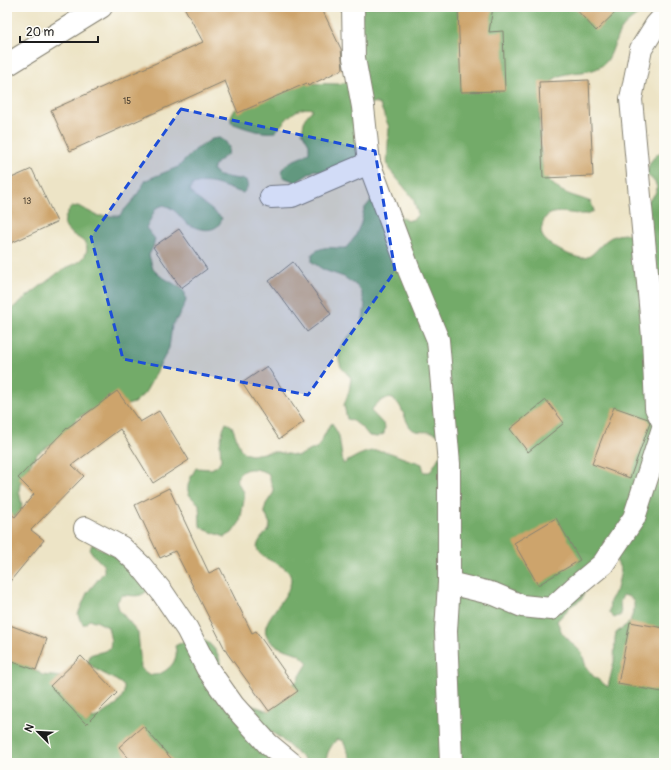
<svg xmlns="http://www.w3.org/2000/svg" width="671" height="770" font-family="Pangolin,sans-serif">
<style>
.forest{fill:#73ab69;stroke:#486442;fill-rule:evenodd}
.building{fill:#cda46c}
.lines{fill:none;stroke-linecap:round;stroke-linejoin:round}
.minor-casing{stroke:#848071;stroke-width:24}
.minor{stroke:#fff;stroke-width:22}
.marked{fill:#1d4ed8;fill-opacity:0.2;stroke:#1d4ed8;stroke-width:3;stroke-dasharray:8 5;stroke-linejoin:round}
.labels{text-anchor:middle;stroke-width:3.5;stroke-linejoin:round;paint-order:stroke}
.number-label{font-size:9px;fill:#483e30}
</style>
<rect width="100%" height="100%" fill="#fdfcf7"/>
<filter id="ink" filterUnits="userSpaceOnUse"><feTurbulence type="fractalNoise" baseFrequency=".025" numOctaves="2"/><feDisplacementMap in="SourceGraphic" scale="8" xChannelSelector="R" yChannelSelector="G"/><feConvolveMatrix kernelMatrix="1 2 1 2 8 2 1 2 1" color-interpolation-filters="sRGB"/></filter>
<filter id="wash" filterUnits="userSpaceOnUse"><feTurbulence type="fractalNoise" baseFrequency=".012" numOctaves="4" result="noise"/><feDisplacementMap in="SourceGraphic" scale="16" xChannelSelector="R" yChannelSelector="G"/><feGaussianBlur stdDeviation="0.9" result="paint"/><feColorMatrix in="noise" values="0 0 0 0 0 0 0 0 0 0 0 0 0 0 0 0 0 1.4 0 .05"/><feComposite in="paint" operator="in"/></filter>
<g filter="url(#wash)">
<rect width="100%" height="100%" fill="#ede4c6"/>
<g class="forest">
<path d="M363,7h286c-9,7 -22,14 -28,23 -7,10 -8,25 -16,33 -14,14 -37,5 -52,17 -5,5 -11,17 -12,24 -3,13 -1,53 2,64 2,7 7,14 12,18 9,9 25,11 36,16l3,9c-3,1 -6,3 -9,3 -11,1 -26,-5 -37,1 -3,2 -5,7 -6,11 -1,3 -1,8 1,11 5,9 30,21 40,21 10,0 16,-13 24,-18 10,-8 20,-5 32,-7l2,-27c14,-10 24,-18 6,-31 0,-11 7,-20 17,-25v613h-314l1,-4 -8,-18 -6,-2c-6,7 -11,14 -11,24h-18l-28,-25 -11,-8 13,33h-275v-105l19,7 5,4 5,1 6,5 20,2 26,39 6,3c9,-4 14,-11 23,-14l7,-12v-7c-11,-10 -27,-13 -36,-24l2,-7c7,-3 13,-2 20,-7l1,-7 -3,-14 -12,-6 -7,-1 -5,5 -4,-5 -2,-6 9,-21 17,-21v-6c-5,-6 -10,-9 -14,-16l2,-6 25,13 4,6 19,9 9,17c-9,10 -15,6 -27,6l-5,7 2,8 19,22 3,36c3,3 6,6 11,7 8,1 21,-8 23,-16 2,-5 1,-8 0,-13 6,-4 20,-8 28,-6 7,2 17,14 17,22 0,2 -1,4 -1,6l24,40 5,-4 21,7 5,-3 10,-17 13,-10 11,-18c-4,-4 -7,-8 -12,-10 -11,-4 -25,-6 -30,-19 -5,-15 24,-36 25,-54 0,-23 -58,-18 -22,-50l1,-6 -6,-13 2,-7 8,-12 -6,-19c-13,-5 -25,-8 -32,7l8,12v8l-4,22 -8,11 -7,4 -19,-7 -6,-4 -1,-22c-3,-3 -8,-6 -10,-10 -4,-8 3,-19 7,-26l15,1 6,-3 4,-6 -1,-16 3,-14 3,-7 6,3 8,22 4,5 7,2 19,-3h7l21,4 20,-9 10,-19 4,-5 7,13 4,28c23,-14 33,-18 58,-7 7,3 14,4 21,7l2,8h6l14,-23 -3,-13c-4,-2 -7,-4 -11,-4 -6,-1 -13,1 -18,-3 -9,-8 -10,-35 -27,-30 -7,3 -10,6 -14,12l14,15 -1,8 -7,3 -8,-1c-6,-8 -12,-14 -22,-17l-3,-14 5,-14 2,-13 -10,-11 -2,-7v-7l2,-7 4,-6 15,-15 3,-6 2,-14 -4,-14 -4,-5 -13,-9 -20,-7 -12,-8v-8c12,-10 20,-5 34,-6l9,-11 6,-14 3,-14 9,-11 34,23 7,-2 4,-5 -5,-16 -24,-29 -2,-7 2,-35 -9,-22 -6,-3 -6,4 -5,52 -42,14 -6,-2 -19,12 -13,-5 -2,-6c8,-13 18,-10 28,-19v-8l-7,-12 3,-14 8,-9c-19,-4 -27,12 -38,23 -15,2 -30,-4 -44,-9v-7l3,-6 69,-27 36,1 14,-4zM615,558l6,12 -4,19 -7,12 -1,12 5,5 7,-3 -1,-13 3,-7 7,2 4,5v7l-4,13 -14,11 -1,5 -1,24 -6,25 -15,-11 -7,-9 -4,-14 -20,-20 -5,-12 14,-15 11,-7 7,-20z"/>
<path d="M219,138l6,3 4,6 -1,7 -12,9 -3,7 6,6 27,4 2,7 -5,6c-19,-5 -30,-14 -50,-9l-3,6 4,6 28,22c-4,16 -22,13 -34,6 -4,-2 -7,-7 -11,-11 -4,-4 -8,-6 -13,-8l-8,3 -10,20 9,11 -2,8 -4,8 4,14 6,6 22,13 4,5 1,8 -6,13 -8,12 -3,22 -14,27 -10,18 -11,10 -7,2 -35,5 -13,7 -5,5 -4,7 -19,15 -13,9 -8,11 -10,20 -1,7 3,14 -2,7 -13,10v-209c12,-11 26,-21 39,-31 7,-5 13,-11 20,-14 8,-4 17,-6 20,-15 8,-20 -38,-14 -15,-46l7,-1 20,10h21l16,-18 11,-18 32,-13 17,-17 17,-11z"/>
</g>
<g id="blocks">
<g class="building">
<path d="M184,7h137l20,42 2,20 -35,17 -1,-3 -69,30 -13,-32 -155,70 -19,-41 152,-68z"/>
<path d="M458,7h35l-4,25 14,-1 2,60 -44,1z"/>
<path d="M574,7h47l-25,24z"/>
<path d="M589,80l4,96 -50,2 -4,-96z"/>
<path d="M32,169l25,53 -50,23v-65z"/>
<path d="M179,229l28,40 -26,19 -28,-41z"/>
<path d="M293,262l38,52 -24,18 -38,-51z"/>
<path d="M267,366l37,56 -25,17 -37,-56z"/>
<path d="M117,391l23,31 19,-11 30,49 -36,23 -33,-54 -48,36 12,11 -53,54 13,10 -37,45v-74l8,6 19,-23 -16,-16 49,-50z"/>
<path d="M546,400l18,23 -36,29 -18,-23z"/>
<path d="M614,407l34,12 2,4 -20,55 -38,-14z"/>
<path d="M169,488l40,85 11,-5 32,65 4,-2 42,60 -29,20 -42,-58 -52,-102 -15,7 -25,-53z"/>
<path d="M556,518l24,42 -42,25 -24,-42z"/>
<path d="M630,622l34,6v52l-2,12 -44,-8z"/>
<path d="M7,624l40,15 -11,31 -29,-10z"/>
<path d="M81,656l36,37 -31,31 -36,-38z"/>
<path d="M143,726l32,37h-42l-14,-16z"/>
</g>
</g>
</g>
<g filter="url(#ink)">
<use href="#blocks" fill-opacity="0" stroke="#848071" stroke-width="1"/>
<g class="lines">
<g class="minor-casing">
<g id="minor">
<path d="M353,7l1,51 9,49 6,56 40,107 29,70 11,124v119l-3,48 5,132"/>
<path d="M664,16l-8,9 -15,24 -10,50 22,238 3,71 8,16"/>
<path d="M7,65l94,-58"/>
<path d="M271,197l21,-1 77,-33"/>
<path d="M85,528l36,19 20,19 21,26 25,37 20,39 26,37 35,39 23,19"/>
<path d="M449,583l45,11 28,12 29,3 23,-21 29,-24 31,-46 30,-93"/>
</g>
</g>
<use href="#minor" class="minor"/>
</g>
</g>
<path class="marked" d="M181,109l194,42 20,120 -87,124 -185,-36 -32,-122z"/>
<g class="labels">
<g class="number-label">
<text x="127" y="104">15</text>
<text x="27" y="204">13</text>
</g>
</g>
<rect width="671" height="770" fill="none" stroke="#fdfcf7" stroke-width="24"/>
<g transform="translate(38 732) rotate(294)" stroke="#fdfcf7" stroke-width="3" paint-order="stroke">
<path d="M0-3L7 15L0 10L-7 15Z" fill="#1c1c1c"/>
<text y="-6" font-size="11" font-weight="bold" text-anchor="middle" fill="#1c1c1c">N</text>
</g>
<path d="M20 36v6h78v-6" fill="none" stroke="#1c1c1c" stroke-width="2"/>
<text x="26" y="36" font-size="12" fill="#1c1c1c" stroke="#fdfcf7" stroke-width="3" paint-order="stroke">20 m</text>
</svg>
